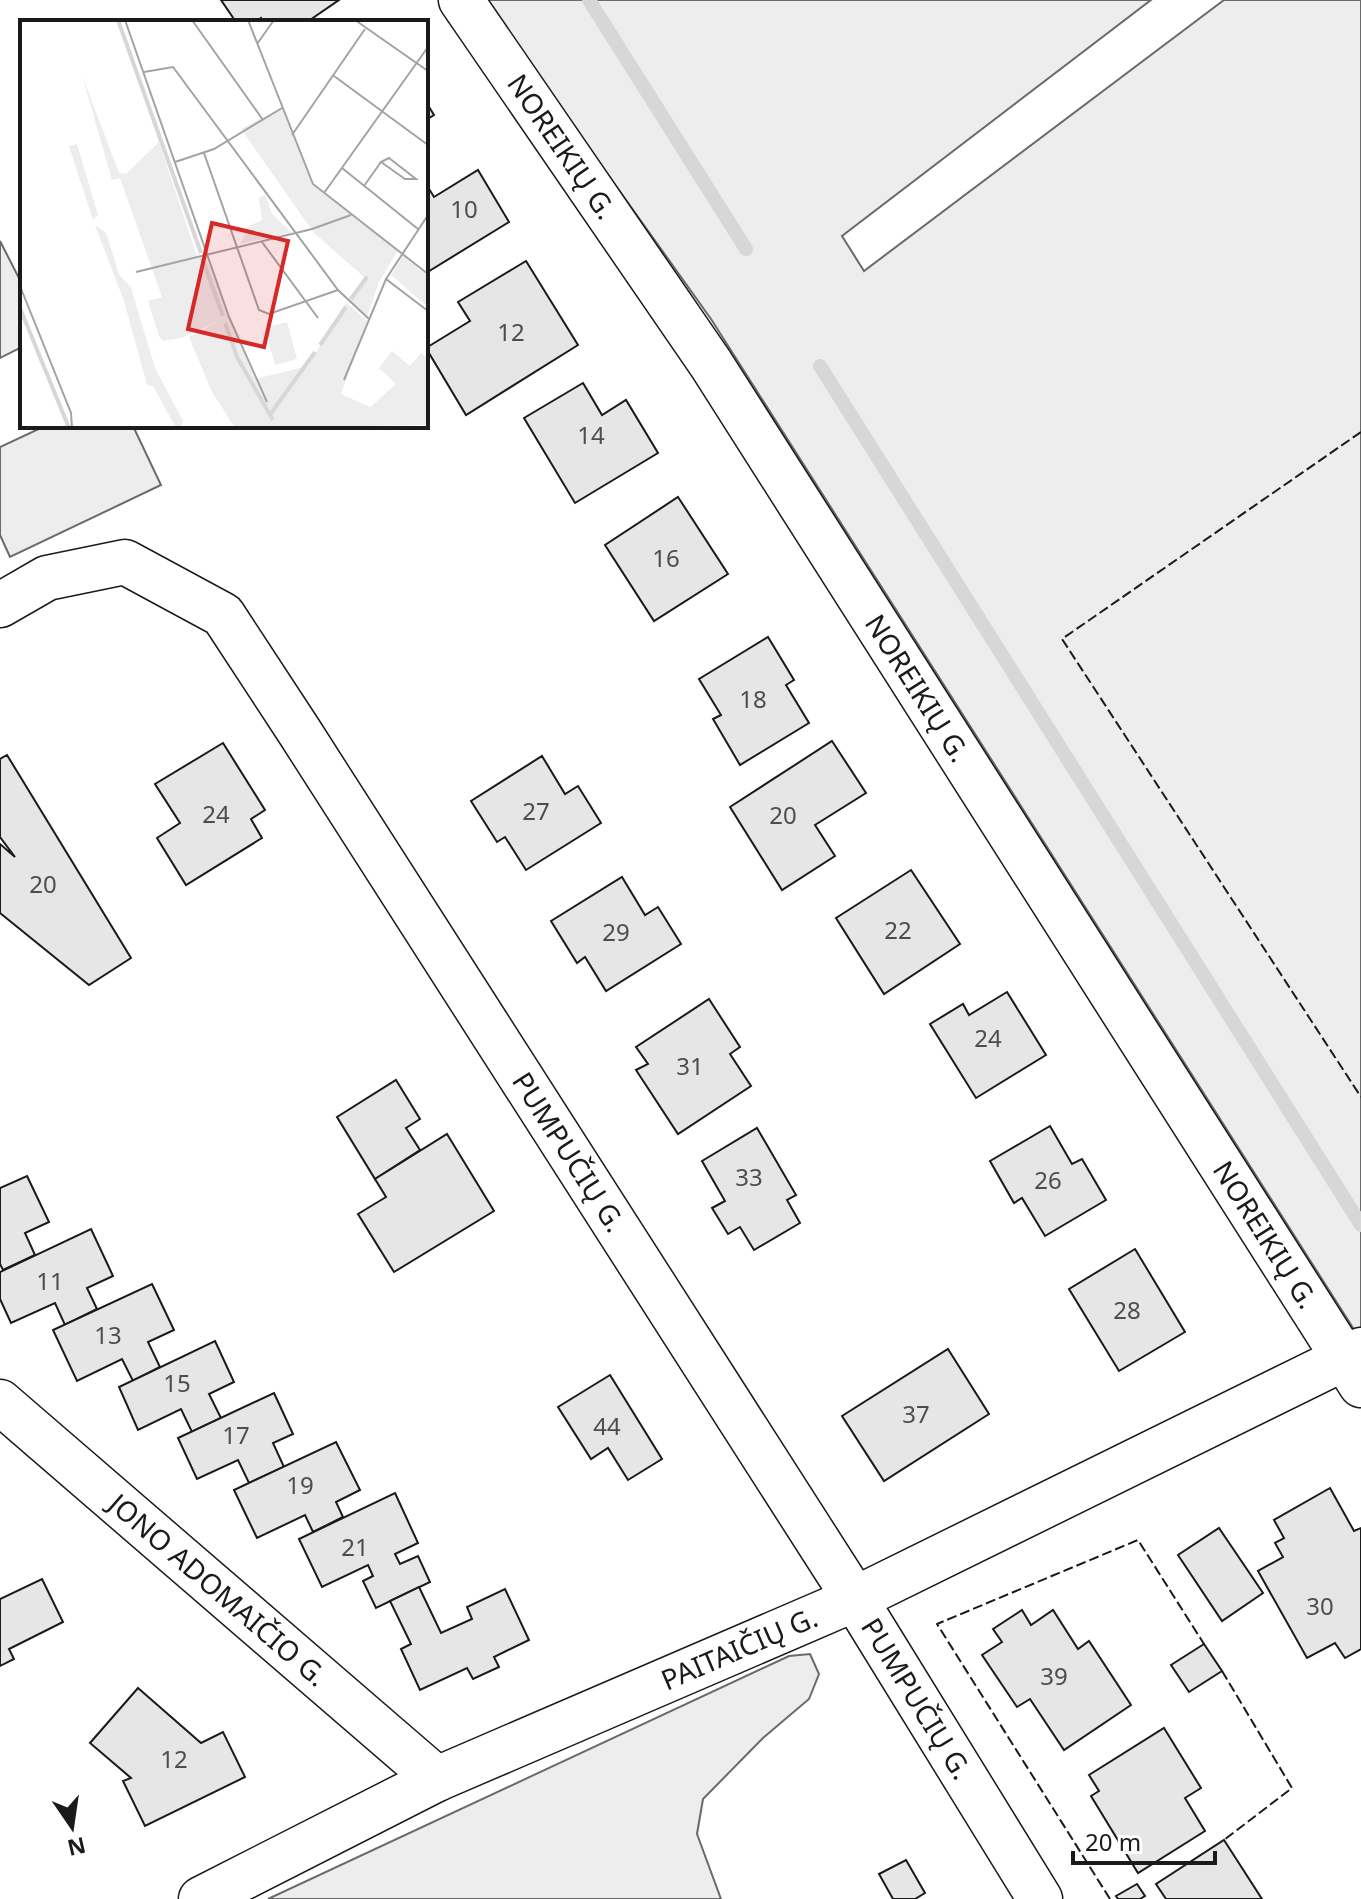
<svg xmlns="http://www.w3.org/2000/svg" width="1361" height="1899" font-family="'Noto Sans',sans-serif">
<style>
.built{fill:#ededed;stroke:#6a6a6a;stroke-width:2}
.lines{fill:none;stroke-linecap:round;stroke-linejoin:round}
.stream{stroke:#d7d7d7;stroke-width:14}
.building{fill:#e6e6e6;stroke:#1a1a1a;stroke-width:2}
.minor-casing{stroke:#1a1a1a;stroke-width:47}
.minor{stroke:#fff;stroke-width:44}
.fence{stroke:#1a1a1a;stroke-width:2;stroke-dasharray:10 4;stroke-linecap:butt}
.labels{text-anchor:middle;stroke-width:6;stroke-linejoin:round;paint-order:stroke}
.number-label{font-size:24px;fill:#4d4d4d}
.street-label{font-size:28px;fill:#1a1a1a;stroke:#fff}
.inset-river{fill:none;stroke:#d7d7d7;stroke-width:4}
.inset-road{fill:none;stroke:#a3a3a3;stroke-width:2}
.view{fill:#d62828;fill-opacity:0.15;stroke:#d62828;stroke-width:4}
.inset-edge{fill:none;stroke:#1a1a1a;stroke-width:4}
</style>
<rect width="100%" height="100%" fill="#fff"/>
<g class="built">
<path d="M483,0h668l-309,236 22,35 360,-271h137v1327l-6,4 -644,-1012z"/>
<path d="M0,241l22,43v63l-22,11z"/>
<path d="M45,426h88l28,59 -151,72 -10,-22v-88z"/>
<path d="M810,1654l9,20 -10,25 -46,39 -60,61 -6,35 24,65h-453l521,-243z"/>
</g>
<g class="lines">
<g class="stream">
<path d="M589,0l157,249"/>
<path d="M820,366l541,859"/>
</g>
</g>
<g class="building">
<path d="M221,0h118l-32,22h-44l-2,-4 -6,4h-19z"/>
<path d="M426,102l8,13 -8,5z"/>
<path d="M478,170l31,52 -83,51v-89l8,13z"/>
<path d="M526,261l52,84 -112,70 -40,-67 44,-27 -12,-19z"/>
<path d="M583,383l19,32 24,-15 32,53 -83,50 -51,-85z"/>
<path d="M678,497l50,77 -74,47 -49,-76z"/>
<path d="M768,637l26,43 -8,5 23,38 -69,42 -27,-46 8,-4 -22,-36z"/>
<path d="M832,741l34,52 -51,32 20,31 -53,34 -52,-83z"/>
<path d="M223,743l42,67 -14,9 11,19 -76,47 -29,-47 23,-15 -25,-39z"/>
<path d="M7,755l124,203 -42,27 -89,-72v-69l15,13 -15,-20v-78z"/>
<path d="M542,756l23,38 13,-8 23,37 -75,47 -21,-33 -8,5 -26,-41z"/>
<path d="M911,870l49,74 -76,50 -48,-76z"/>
<path d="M622,877l23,38 13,-8 23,37 -75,47 -21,-34 -8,6 -26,-42z"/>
<path d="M1007,992l39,63 -70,43 -46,-74 33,-20 6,11z"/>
<path d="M709,999l31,48 -10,7 21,32 -73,48 -42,-64 12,-6 -12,-17z"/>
<path d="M396,1080l24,39 -14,9 14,22 -45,29 -38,-62z"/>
<path d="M1050,1126l22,38 10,-5 24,41 -61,36 -23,-38 -8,5 -24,-42z"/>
<path d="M757,1128l39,67 -9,5 13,23 -46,27 -14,-23 -12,7 -16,-26 13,-7 -23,-40z"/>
<path d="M447,1134l47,77 -100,61 -36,-58 28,-17 -11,-18z"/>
<path d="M27,1176l22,46 -24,11 10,22 -32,15 -3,-6v-76z"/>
<path d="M91,1229l22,47 -26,12 10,21 -32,16 -10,-22 -44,20 -11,-24v-27z"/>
<path d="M1135,1249l50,83 -66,39 -50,-82z"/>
<path d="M152,1284l22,46 -26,12 12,25 -27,14 -11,-22 -45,22 -24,-51z"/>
<path d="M215,1341l19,41 -25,12 12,24 -29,14 -11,-23 -43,21 -19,-43z"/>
<path d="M948,1349l41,65 -105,67 -42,-65z"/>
<path d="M610,1375l52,84 -34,21 -20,-32 -17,11 -33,-52z"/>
<path d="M274,1393l19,41 -20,9 11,24 -35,16 -11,-23 -41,19 -19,-41z"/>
<path d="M336,1442l24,48 -24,12 7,15 -30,15 -8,-17 -48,23 -23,-48z"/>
<path d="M1330,1488l24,43 7,-3v121l-16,9 -10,-15 -28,15 -49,-87 25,-14 -8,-14 9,-5 -10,-18z"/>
<path d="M395,1493l23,50 -23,11 5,10 18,-8 12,26 -54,26 -13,-27 10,-5 -5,-11 -46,22 -23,-48z"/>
<path d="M1219,1528l44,65 -41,28 -44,-66z"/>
<path d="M42,1579l21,43 -54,27 5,10 -14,7v-67z"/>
<path d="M419,1587l22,46 31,-14 -5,-12 38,-18 24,51 -35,17 5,10 -26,12 -6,-11 -47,22 -19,-41 10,-5 -21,-43z"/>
<path d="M1022,1610l9,15 22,-15 25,39 11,-8 42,64 -67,45 -34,-51 -13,8 -35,-52 20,-13 -9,-13z"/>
<path d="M1204,1644l18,27 -33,21 -18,-27z"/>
<path d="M138,1688l63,55 22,-11 22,45 -100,49 -22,-45 8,-3 -41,-35z"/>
<path d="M1164,1728l37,60 -16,10 20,33 -67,42 -47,-77 8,-5 -10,-16z"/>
<path d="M1224,1840l38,59h-96l-10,-15z"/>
<path d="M906,1860l19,33 -10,6h-22l-14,-25z"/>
<path d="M1137,1884l8,12 -5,3h-22l-2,-3z"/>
</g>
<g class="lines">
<g class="minor-casing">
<g id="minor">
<path id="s1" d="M461,0l250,364 650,1021"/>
<path id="s2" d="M0,605l47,-27 78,-16 98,53 76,116 556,868 185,300"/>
<path id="s3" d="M0,1402l437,377"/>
<path id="s4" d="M201,1899l236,-120 418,-180 506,-249"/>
</g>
</g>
<use href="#minor" class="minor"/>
<g class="fence">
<path d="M1361,432l-299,207 299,458"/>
<path d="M1222,1671l70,117 -68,52"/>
<path d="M1110,1899l-173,-275 201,-84 66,104"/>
</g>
</g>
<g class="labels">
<g class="number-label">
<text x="464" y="218">10</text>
<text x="511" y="341">12</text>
<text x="591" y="444">14</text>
<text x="666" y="567">16</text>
<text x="753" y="708">18</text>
<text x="536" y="820">27</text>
<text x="216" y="823">24</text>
<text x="783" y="824">20</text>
<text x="43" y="893">20</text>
<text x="898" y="939">22</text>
<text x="616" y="941">29</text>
<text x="988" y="1047">24</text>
<text x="690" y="1075">31</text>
<text x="749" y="1186">33</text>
<text x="1048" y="1189">26</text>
<text x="50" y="1290">11</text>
<text x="1127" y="1319">28</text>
<text x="108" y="1344">13</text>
<text x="177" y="1392">15</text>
<text x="916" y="1423">37</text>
<text x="607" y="1435">44</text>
<text x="236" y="1444">17</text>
<text x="300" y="1494">19</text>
<text x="355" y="1556">21</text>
<text x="1320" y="1615">30</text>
<text x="1054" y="1685">39</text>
<text x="174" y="1768">12</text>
</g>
<g class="street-label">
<text dy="10" stroke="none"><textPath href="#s1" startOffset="178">NOREIKIŲ G.</textPath></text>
<text dy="10" stroke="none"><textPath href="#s1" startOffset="826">NOREIKIŲ G.</textPath></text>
<text dy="10" stroke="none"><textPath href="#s2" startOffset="884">PUMPUČIŲ G.</textPath></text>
<text dy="10" stroke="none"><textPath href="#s1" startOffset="1474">NOREIKIŲ G.</textPath></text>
<text dy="10" stroke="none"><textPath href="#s3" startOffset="288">JONO ADOMAIČIO G.</textPath></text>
<text dy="10" stroke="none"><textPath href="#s4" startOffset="594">PAITAIČIŲ G.</textPath></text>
<text dy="10" stroke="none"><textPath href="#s2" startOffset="1532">PUMPUČIŲ G.</textPath></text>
</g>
</g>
<g transform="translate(20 20)">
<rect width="408" height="408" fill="#fff"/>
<path d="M62,55l37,98 7,1 33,-32 38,114 8,-1 50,124 53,-13 38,-64 21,19 -26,73 29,13 26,-23 -17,-16 13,-17 18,15 11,-13 7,5v67l-193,3 -23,-36 -23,-55 30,-16 -38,17 -18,3 -4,-5 -11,-35 14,-4 -42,-119 -8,2zM262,88l31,76 85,66 -19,32 -12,35 -19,-18 16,-22 -50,-44 -73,-104zM57,124l21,71 -5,5 -24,-74zM245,175l7,19 20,19 -52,11 9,-18 13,-6 -3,-22zM75,205l11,8 13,41 12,14 24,80 28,53 -2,7h-5l-23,-42 -6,-1 -23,-84zM383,236l25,20v31l-37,-32zM267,302l10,37 -22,6 -10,-37z" fill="#ededed"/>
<path class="inset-river" d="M98,0l83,233M182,238l21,58M331,279l16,-22M0,288l49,120M205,303l12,34 36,63M300,325l26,-38M249,396l46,-64"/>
<path class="inset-road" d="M105,0l104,297 38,85M172,0l71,100M228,0l65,164 115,90M335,0l73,51M237,24l17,-24M124,52l29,-5 165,223 32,30M314,56l94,69M272,115l73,-106M184,133l55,157 10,4 69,-24M369,138l27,21h-11l-24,-17zM155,142l39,-13 68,-41M322,148l76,61M344,166l17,-24M304,173l104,-146M408,195l-42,64 42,32M242,222l56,76M116,252l176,-43 39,-14M0,266l51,127 1,15M324,360l42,-101"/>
<path class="view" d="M192,203l76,18 -24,106 -76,-18z"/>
<rect width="408" height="408" class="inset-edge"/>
</g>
<g transform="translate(72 1827) rotate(167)" stroke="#ffffff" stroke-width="6" paint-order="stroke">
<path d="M0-6L14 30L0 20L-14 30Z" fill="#1a1a1a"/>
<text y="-12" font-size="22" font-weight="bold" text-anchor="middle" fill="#1a1a1a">N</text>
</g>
<path d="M1073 1851v12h142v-12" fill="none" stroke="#1a1a1a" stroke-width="4"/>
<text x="1085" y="1851" font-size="24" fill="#1a1a1a" stroke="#ffffff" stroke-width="6" paint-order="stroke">20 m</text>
</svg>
